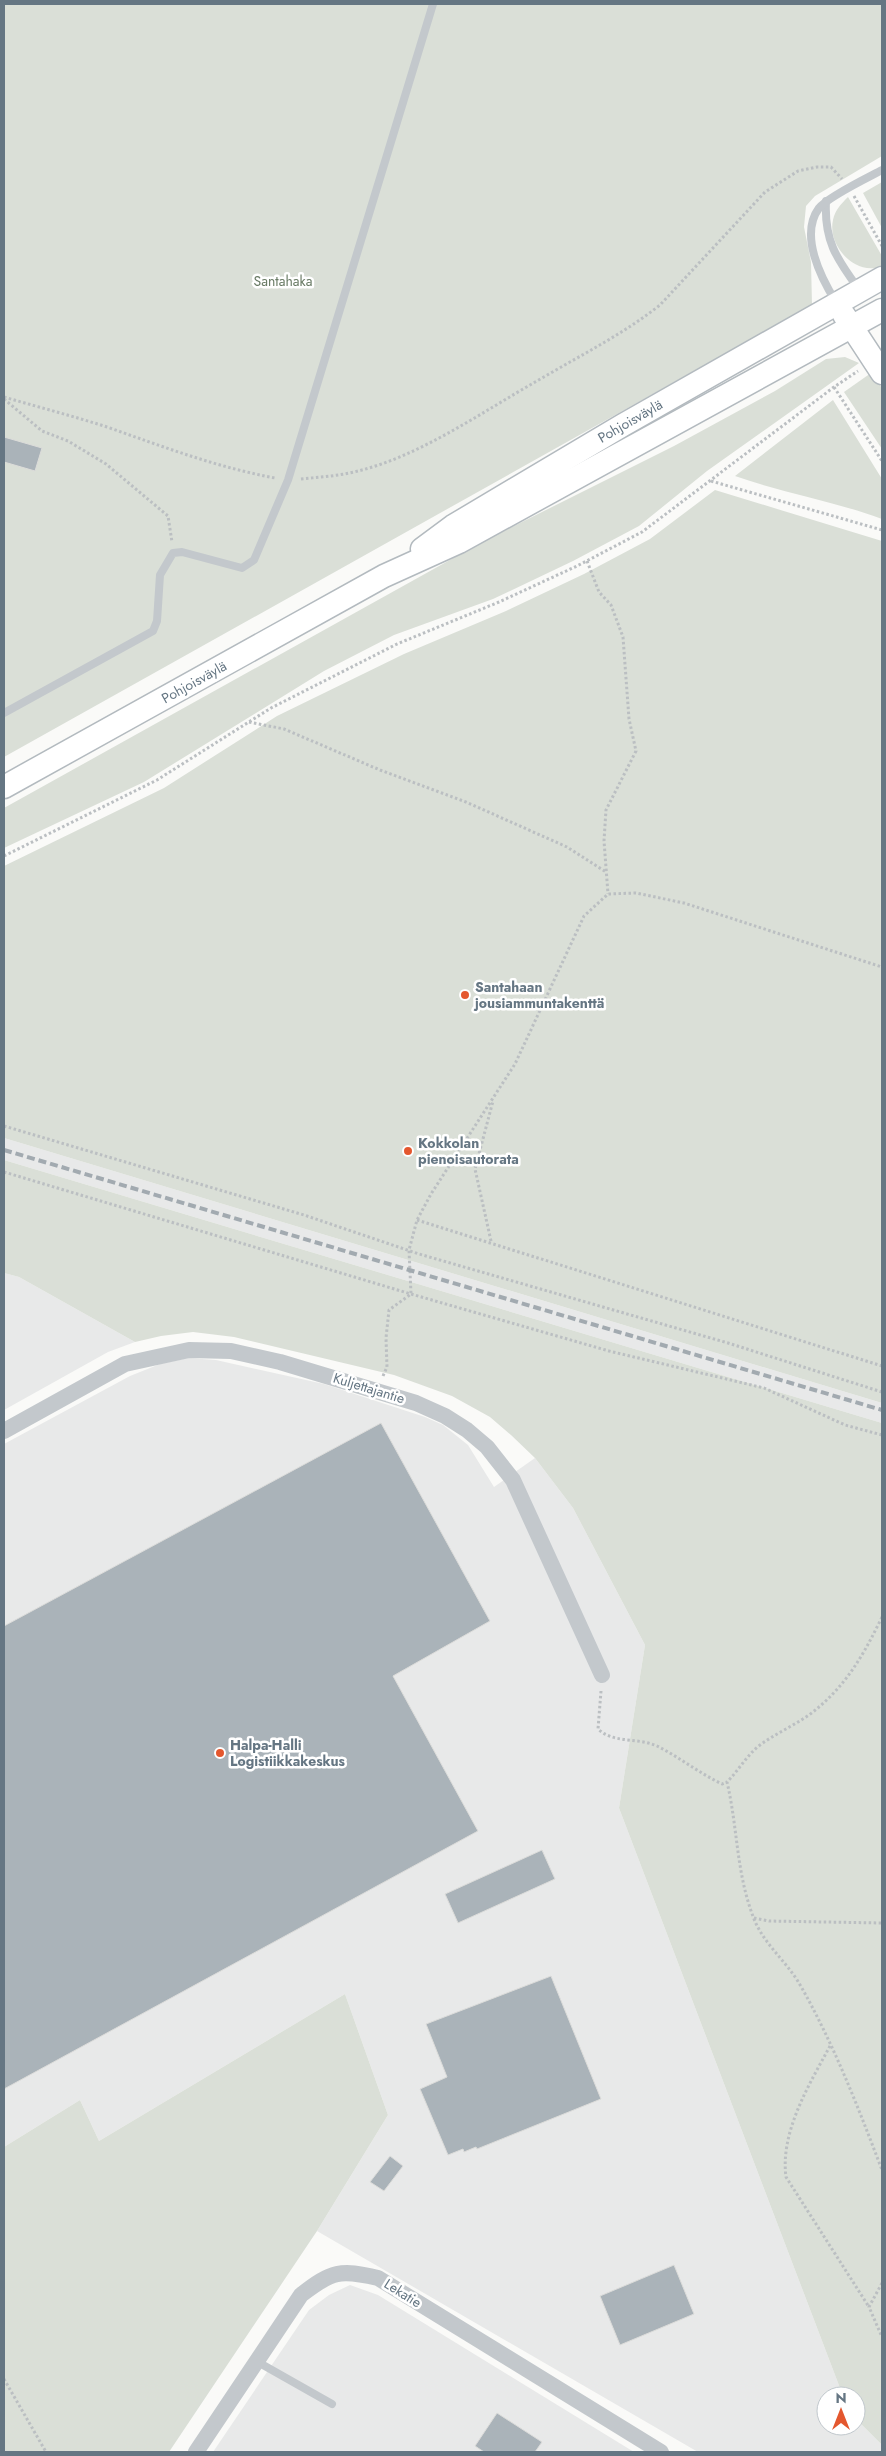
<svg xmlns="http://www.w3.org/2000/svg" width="886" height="2456" font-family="Jost,sans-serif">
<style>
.built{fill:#e8e9e9}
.green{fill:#dadfd7}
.building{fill:#aab3b9;stroke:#dcdcda}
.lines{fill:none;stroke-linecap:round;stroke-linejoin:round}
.secondary-casing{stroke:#b3babf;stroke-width:25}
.path{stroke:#bbbfc2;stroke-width:3;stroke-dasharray:2.5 2.5;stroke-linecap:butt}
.lane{stroke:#c3c8cc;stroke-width:8}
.street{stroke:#c3c8cc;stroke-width:16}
.secondary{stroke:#fff;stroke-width:22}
.rail{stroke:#a2aab0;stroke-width:4;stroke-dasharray:8 4;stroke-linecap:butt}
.poi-dot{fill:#e4572e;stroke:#fff;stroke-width:2}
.labels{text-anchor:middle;stroke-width:5;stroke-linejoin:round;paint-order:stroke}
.park-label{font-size:14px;fill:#687a64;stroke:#fff}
.street-label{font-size:14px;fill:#657683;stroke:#fff}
.poi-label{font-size:14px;font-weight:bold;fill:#657683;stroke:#fff;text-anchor:start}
</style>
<rect width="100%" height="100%" fill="#fafaf8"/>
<g class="built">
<path d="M4,1138l878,265v20l-878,-263z"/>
<path d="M4,1273l15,4 116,65 -27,10 -104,58z"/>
<path d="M188,1358l28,2 108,24 101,33 18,8 25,20 26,42 41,-29 38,50 72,137 -26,163 224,588h-17v30h30v-7l26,26v7h-184l-381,-221 71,-116 -43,-121 -246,147 -19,-41 -76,47v-703l126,-68 30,-12z"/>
<path d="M350,2285l28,10 256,157h-421l96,-142 20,-15z"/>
</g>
<g class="green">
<path d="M4,4h878v152l-67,40 -9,10 -2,21 7,35 1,43 -808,452z"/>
<path d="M882,182v46l-19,-35z"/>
<path d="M848,197l34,59v10c-26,11 -55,-20 -49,-46 2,-10 8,-16 15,-23z"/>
<path d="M845,357l14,6 -152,108 -68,55 -66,35 -80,38 -99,36 -70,36 -180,111 -140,66v-40l480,-267 190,-95 101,-55 51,-32z"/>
<path d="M871,373l11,15v61l-38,-57z"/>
<path d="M833,400l49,79v40c-48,-18 -99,-26 -147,-43z"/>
<path d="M715,490l167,51v862l-878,-265v-272l160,-78 113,-72 127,-62 102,-43 78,-37 66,-35z"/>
<path d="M4,1160l878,263v1022l-26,-26v-23h-13l-224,-588 26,-163 -72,-137 -38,-50 -24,-23 -21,-18 -38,-21 -58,-21 -160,-38 -41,-5 -32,4 -26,6 -116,-65 -15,-4z"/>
<path d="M345,1994l43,121 -71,116 -148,221h-165v-305l76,-47 19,41z"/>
</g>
<g class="building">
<path d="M4,437l38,11 -7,23 -31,-9z"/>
<path d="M381,1423l109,198 -97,55 85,155 -474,258v-463z"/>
<path d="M542,1850l13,29 -97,44 -13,-29z"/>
<path d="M551,1976l50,123 -124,50 -1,-2 -12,5 -1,-3 -15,6 -28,-66 27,-12 -21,-53z"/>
<path d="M390,2156l13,10 -19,25 -14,-9z"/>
<path d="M674,2265l20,49 -74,31 -20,-49z"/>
<path d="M497,2413l45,29 -7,10h-51l-9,-6z"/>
</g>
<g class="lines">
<g class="secondary-casing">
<g id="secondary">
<path d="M844,315l38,58"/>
<path d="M422,549l31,-23 170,-101 259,-147"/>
<path d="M4,787l380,-211 75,-34 423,-232"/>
</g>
</g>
<g class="path">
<path d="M854,196l28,50"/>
<path d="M834,387l48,74"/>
<path d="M4,397c34,10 69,19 103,30 57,20 109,40 168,51"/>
<path d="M4,399l38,32 26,10 38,23 62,52 4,26"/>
<path d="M301,479c19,-2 38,-3 57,-8 62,-15 124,-59 179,-90 42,-25 85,-46 123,-76l105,-113 33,-21 19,-4h14l11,12"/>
<path d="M711,481l171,49"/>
<path d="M587,561l12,31 12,13 12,32 6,82 7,32 -30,59 -2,31 4,53"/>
<path d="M249,722l35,7 96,41 86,32 101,45 39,25"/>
<path d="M4,856l153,-76 114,-72 126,-64 102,-42 78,-36 65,-34 192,-145 24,-16"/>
<path d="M4,1126l300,89 115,39 309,89 154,49"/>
<path d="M4,1172l407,122 198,57 155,37 81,37 37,10"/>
<path d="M417,1220l465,146"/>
<path d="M491,1241l-16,-72 18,-68"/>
<path d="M383,1376l4,-9 -1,-29 3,-28 22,-16 -2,-44 8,-30 14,-26 84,-130 69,-148 24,-22 28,-1 48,10 198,64"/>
<path d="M882,1617c-19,39 -37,71 -73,98 -16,11 -34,19 -49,30 -14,11 -21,25 -33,37 11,47 9,91 27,137 10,25 31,41 45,64 34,59 59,124 83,187"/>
<path d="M601,1691l-3,38c16,15 39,8 59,17 22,11 42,27 65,38l5,-2"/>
<path d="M754,1918l15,3 113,2"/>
<path d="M830,2046c-21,39 -50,86 -44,131l83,130"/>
<path d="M882,2283l-13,24 13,30"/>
<path d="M4,2379l42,73"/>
</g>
<g class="lane">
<path d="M826,201c-2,39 10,57 32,87"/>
<path d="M836,302c-15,-24 -37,-67 -17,-94 10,-12 48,-30 63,-38"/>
<path d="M4,713l149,-82 4,-10 3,-46 13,-22 9,-1 60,16 12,-8 34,-80 145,-476"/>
<path d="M256,2361l76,43"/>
</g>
<g class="street">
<path d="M4,1431l121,-67 64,-14 42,1 49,11 136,41 29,13 22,14 20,17 26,33 89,195"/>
<path d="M196,2452l105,-157c31,-24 39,-26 77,-17l283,174"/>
</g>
<use href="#secondary" class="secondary"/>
<path class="rail" d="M4,1150l878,260"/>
</g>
<g class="poi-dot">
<circle cx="465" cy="995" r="5"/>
<circle cx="408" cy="1151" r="5"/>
<circle cx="220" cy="1753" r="5"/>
</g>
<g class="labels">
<g class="park-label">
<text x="283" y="286">Santahaka</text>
</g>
<g class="street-label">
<text transform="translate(630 421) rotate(-30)" y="5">Pohjoisväylä</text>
<text transform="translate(194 682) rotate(-29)" y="5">Pohjoisväylä</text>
<text transform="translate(369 1388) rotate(17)" y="5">Kuljettajantie</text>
<text transform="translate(403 2293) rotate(32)" y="5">Lekatie</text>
</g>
<g class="poi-label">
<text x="475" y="992">Santahaan<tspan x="475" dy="16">jousiammuntakenttä</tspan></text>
<text x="418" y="1148">Kokkolan<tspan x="418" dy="16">pienoisautorata</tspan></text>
<text x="230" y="1750">Halpa-Halli<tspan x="230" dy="16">Logistiikkakeskus</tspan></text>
</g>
</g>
<rect width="886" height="2456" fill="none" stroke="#657683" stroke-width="10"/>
<g transform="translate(841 2411)"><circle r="24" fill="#ffffff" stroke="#c1c8cd"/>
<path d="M0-4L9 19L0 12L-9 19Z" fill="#e4572e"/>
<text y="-8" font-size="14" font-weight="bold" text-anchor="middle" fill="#657683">N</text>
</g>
</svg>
